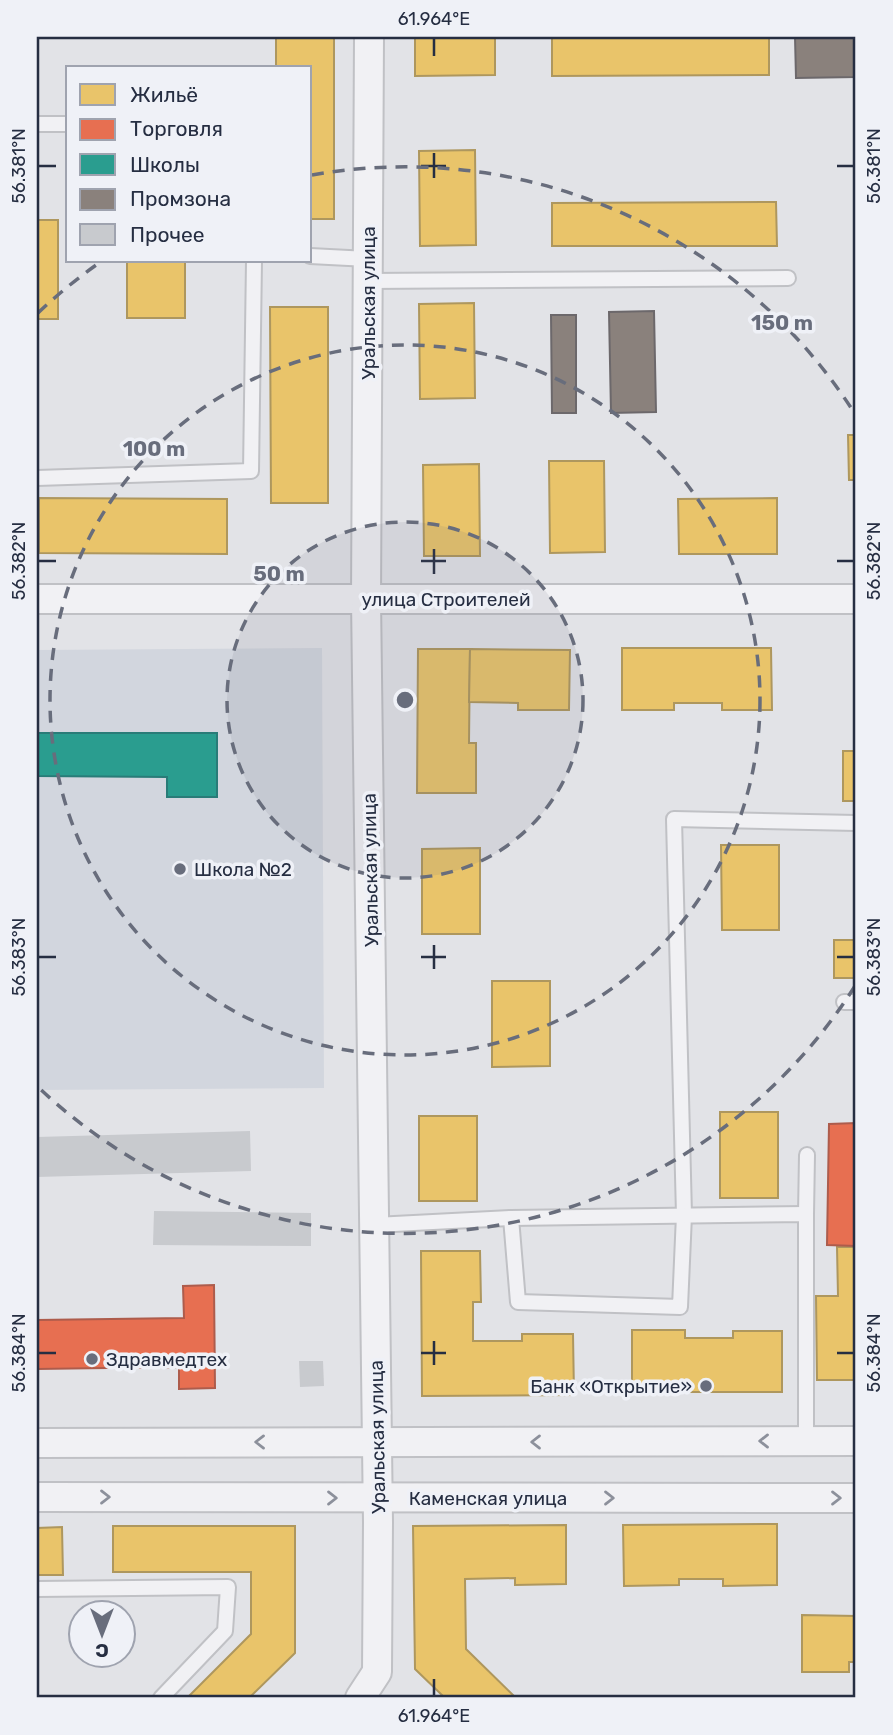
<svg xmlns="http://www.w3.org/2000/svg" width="893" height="1735" font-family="Rubik,sans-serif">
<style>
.built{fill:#d2d6de}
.homes{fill:#e9c46a;stroke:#ae975e;stroke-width:2}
.shops{fill:#e76f51;stroke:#ad5c4c;stroke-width:2}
.schools{fill:#2a9d8f;stroke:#297c78;stroke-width:2}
.industry{fill:#8a817c;stroke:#6c686b;stroke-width:2}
.building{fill:#c8cace}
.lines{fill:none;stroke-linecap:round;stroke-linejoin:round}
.lane-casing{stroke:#c0c1c5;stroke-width:18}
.street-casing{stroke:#c0c1c5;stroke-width:32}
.lane{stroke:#f1f1f4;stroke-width:14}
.street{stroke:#f1f1f4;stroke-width:28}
.oneway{stroke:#8c909b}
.ticks{fill:none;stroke:#262e42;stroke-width:2.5}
.ring{fill:none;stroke:#686d7c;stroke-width:3.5;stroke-dasharray:12 9}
.poi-dot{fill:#686d7c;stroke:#eff1f7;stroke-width:2.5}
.labels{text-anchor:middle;stroke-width:7;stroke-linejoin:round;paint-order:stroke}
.street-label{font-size:19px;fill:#262e42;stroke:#eff1f7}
.poi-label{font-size:19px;fill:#262e42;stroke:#eff1f7;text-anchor:start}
.centre{fill:#686d7c;stroke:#eff1f7;stroke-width:3.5}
.ring-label{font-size:21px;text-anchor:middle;font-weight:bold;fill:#686d7c;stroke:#eff1f7;stroke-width:7;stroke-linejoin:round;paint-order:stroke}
.neatline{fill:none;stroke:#262e42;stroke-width:2.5}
.ticks-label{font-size:18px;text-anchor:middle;fill:#262e42}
</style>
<rect width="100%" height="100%" fill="#e2e3e7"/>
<path class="built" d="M322,648l2,440 -287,2v-440z"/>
<g class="homes">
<path d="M276,37h58v182h-24v-151h-34z"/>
<path d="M415,37h80v38l-80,1z"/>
<path d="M552,37h217v38l-217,1z"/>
<path d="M475,150l1,95 -56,1 -1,-95z"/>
<path d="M776,202l1,44h-225v-43z"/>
<rect x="37" y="220" width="21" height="99"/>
<rect x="127" y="261" width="58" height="57"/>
<path d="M474,303l1,95 -55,1 -1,-95z"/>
<path d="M270,307h58v196h-57z"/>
<path d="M848,435h8v45h-7z"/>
<path d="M549,461h55l1,91 -55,1z"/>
<path d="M479,464l1,92h-56l-1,-91z"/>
<path d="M39,498l188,1v55l-188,-1z"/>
<path d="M777,498v56h-98l-1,-55z"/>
<path d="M622,648h149l1,62h-50v-7h-48v7h-52z"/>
<path d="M418,649h52l-1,94h7v50h-59z"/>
<path d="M470,649l100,1 -1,60h-51v-7l-49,-1z"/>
<rect x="843" y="751" width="13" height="50"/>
<path d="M721,845h58v85h-57z"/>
<path d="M480,848v86h-58v-85z"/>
<rect x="834" y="940" width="22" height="38"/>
<path d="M492,981h58v85l-58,1z"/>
<rect x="854" y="1066" width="2" height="43"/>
<rect x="720" y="1112" width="58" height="86"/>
<rect x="419" y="1116" width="58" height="85"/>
<path d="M837,1247h19v133h-39l-1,-84h22z"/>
<path d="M421,1251h59l1,51h-8v39h49v-7h51l1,61 -152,1z"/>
<path d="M632,1330h53v8h48v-7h49v61h-150z"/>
<path d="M777,1524v61l-54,1v-7h-44v6l-55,1 -1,-61z"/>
<path d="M566,1525v59l-51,1v-7l-50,1 1,70 50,49h-71l-30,-29 -2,-143z"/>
<path d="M113,1526h182v127l-46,45h-62l64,-64v-62h-138z"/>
<path d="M62,1527l1,48h-26v-47z"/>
<path d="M802,1615l54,1v46h-7v10h-47z"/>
</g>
<g class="shops">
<path d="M856,1123v123l-29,-1 2,-121z"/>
<path d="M214,1285l1,103 -36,1v-22l-142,2v-49l147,-2 -1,-32z"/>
</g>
<path class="schools" d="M37,733h180v64h-50v-20l-130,-1z"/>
<g class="industry">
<path d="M795,37h61v40l-60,1z"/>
<path d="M654,311l2,101 -45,1 -2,-101z"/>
<path d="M551,315h25v98h-24z"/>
</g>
<g class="building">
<path d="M250,1131l1,40 -214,6v-40z"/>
<path d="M154,1211l157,2v33l-158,-1z"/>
<path d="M299,1361h24l1,25 -24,1z"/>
</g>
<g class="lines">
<g class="lane-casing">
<g id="lane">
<path d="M37,124h31"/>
<path d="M310,256l58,3"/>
<path d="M368,281l420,-3"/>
<path d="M37,478l214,-7 3,-210"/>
<path d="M844,1002h12"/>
<path d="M806,1214l1,-59"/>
<path d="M511,1218l7,84 162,5 4,-92 -10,-396 182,4"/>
<path d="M375,1225l136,-7 295,-4v227"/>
<path d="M37,1589l191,-2 -3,44 -64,67"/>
</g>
</g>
<g class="street-casing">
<g id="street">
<path d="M37,599h819"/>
<path d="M37,1443l819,-2"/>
<path d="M37,1497l819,1"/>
<path d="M360,1698l17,-26 1,-150 -12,-923 3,-562"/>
</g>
</g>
<use href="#lane" class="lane"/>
<use href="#street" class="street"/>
</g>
<defs><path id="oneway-chevron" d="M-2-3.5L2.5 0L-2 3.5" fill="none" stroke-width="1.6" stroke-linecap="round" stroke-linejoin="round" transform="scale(1.75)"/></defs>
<g class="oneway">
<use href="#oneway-chevron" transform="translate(764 1441) rotate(180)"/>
<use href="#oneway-chevron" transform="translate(260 1442) rotate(180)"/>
<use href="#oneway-chevron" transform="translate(536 1442) rotate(180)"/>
<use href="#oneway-chevron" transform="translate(105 1497)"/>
<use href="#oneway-chevron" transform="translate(332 1498)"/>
<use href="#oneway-chevron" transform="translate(609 1498)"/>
<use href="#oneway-chevron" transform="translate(836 1498)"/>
</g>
<path class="ticks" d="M434,38v18M434,153v25M38,166h18M421,166h25M837,166h17M434,549v25M38,561h18M421,561h25M837,561h17M434,945v24M38,957h18M421,957h25M837,957h17M434,1341v24M38,1353h18M421,1353h25M837,1353h17M434,1679v17"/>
<circle cx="405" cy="700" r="178" fill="#686d7c" fill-opacity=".12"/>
<g class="ring">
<circle cx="405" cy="700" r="178"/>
<circle cx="405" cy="700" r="355"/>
<path d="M855 986A533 533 0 0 1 38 1087M38 313A533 533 0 0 1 99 263M312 175A533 533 0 0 1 855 414"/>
</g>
<g class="poi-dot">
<circle cx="180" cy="869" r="7"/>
<circle cx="92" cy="1359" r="7"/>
<circle cx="706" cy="1386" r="7"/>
</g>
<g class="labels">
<g class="street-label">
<text transform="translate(368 303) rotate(-90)" y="7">Уральская улица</text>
<text x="446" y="606">улица Строителей</text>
<text transform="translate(370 870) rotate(-91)" y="7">Уральская улица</text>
<text transform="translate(377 1437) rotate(-91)" y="7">Уральская улица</text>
<text x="488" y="1505">Каменская улица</text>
</g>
<g class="poi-label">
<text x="194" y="876">Школа №2</text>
<text x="106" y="1366">Здравмедтех</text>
<text x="692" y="1393" text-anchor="end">Банк «Открытие»</text>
</g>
</g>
<circle cx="405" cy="700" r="10" class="centre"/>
<g class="ring-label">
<text x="782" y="330">150 m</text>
<text x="154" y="456">100 m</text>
<text x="279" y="581">50 m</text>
</g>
<rect width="893" height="1735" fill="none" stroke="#eff1f7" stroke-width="77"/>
<rect x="66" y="66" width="245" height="196" fill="#eff1f7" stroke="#9fa3af" stroke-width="2"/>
<rect x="80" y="84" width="35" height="21" fill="#e9c46a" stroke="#9fa3af" stroke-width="2"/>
<text x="130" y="102" font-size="21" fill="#262e42">Жильё</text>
<rect x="80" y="119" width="35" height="21" fill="#e76f51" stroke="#9fa3af" stroke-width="2"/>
<text x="130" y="136" font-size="21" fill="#262e42">Торговля</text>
<rect x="80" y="154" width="35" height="21" fill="#2a9d8f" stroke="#9fa3af" stroke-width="2"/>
<text x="130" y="172" font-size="21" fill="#262e42">Школы</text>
<rect x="80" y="189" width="35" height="21" fill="#8a817c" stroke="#9fa3af" stroke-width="2"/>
<text x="130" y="206" font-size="21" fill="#262e42">Промзона</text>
<rect x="80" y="224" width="35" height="21" fill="#c8cace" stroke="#9fa3af" stroke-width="2"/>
<text x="130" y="242" font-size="21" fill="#262e42">Прочее</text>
<g transform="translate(102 1634) rotate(180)"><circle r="33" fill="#eff1f7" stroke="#9fa3af" stroke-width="2"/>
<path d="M0-5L12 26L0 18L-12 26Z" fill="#686d7c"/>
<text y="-10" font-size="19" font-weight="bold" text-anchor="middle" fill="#262e42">С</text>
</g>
<rect x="38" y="38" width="816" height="1658" class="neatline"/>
<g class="ticks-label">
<text x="434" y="25">61.964°E</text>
<text transform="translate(874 166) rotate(-90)" y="6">56.381°N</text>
<text transform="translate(19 166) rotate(-90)" y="6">56.381°N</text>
<text transform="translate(874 561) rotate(-90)" y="6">56.382°N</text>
<text transform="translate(19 561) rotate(-90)" y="6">56.382°N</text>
<text transform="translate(19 957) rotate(-90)" y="6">56.383°N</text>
<text transform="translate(874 957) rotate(-90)" y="6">56.383°N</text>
<text transform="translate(874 1353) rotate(-90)" y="6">56.384°N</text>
<text transform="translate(19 1353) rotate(-90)" y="6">56.384°N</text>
<text x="434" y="1722">61.964°E</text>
</g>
</svg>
